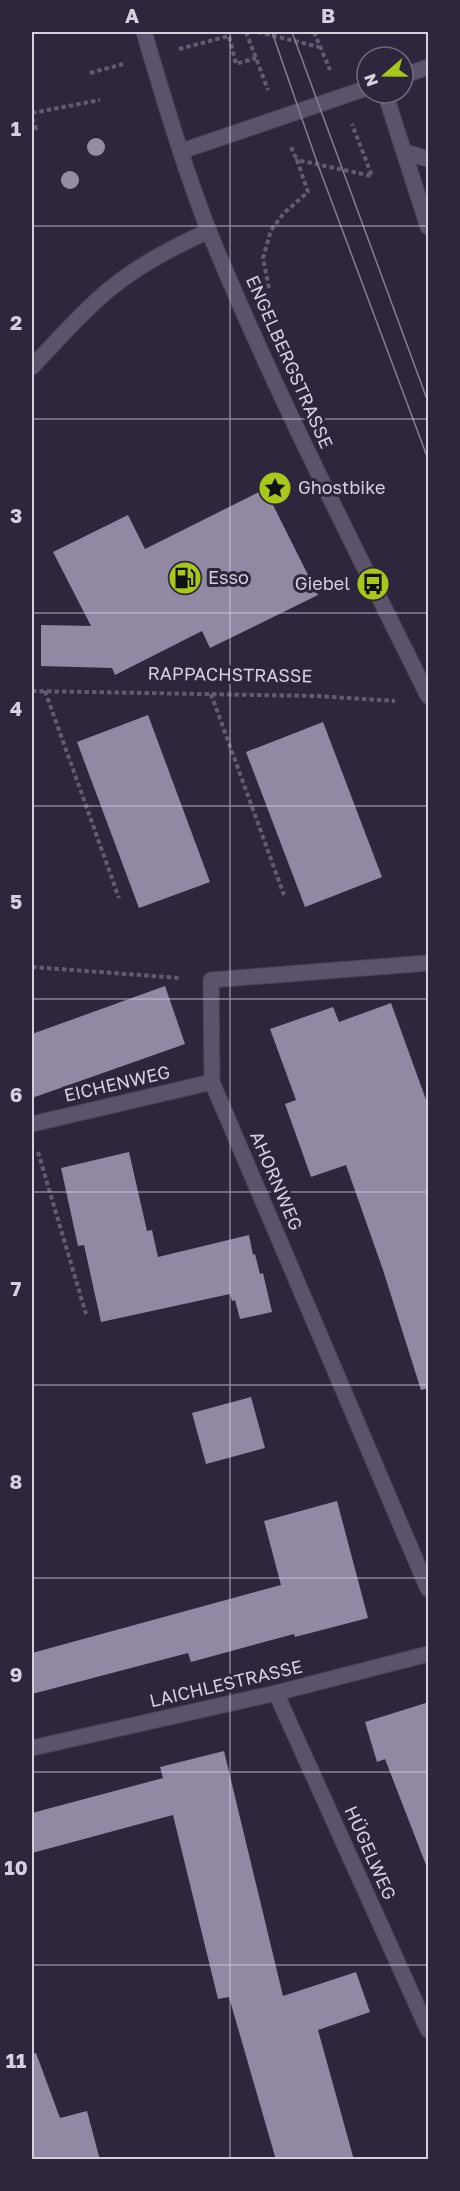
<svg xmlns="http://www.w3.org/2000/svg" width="460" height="2191" font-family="'Golos Text',sans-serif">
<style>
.building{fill:#9188a4}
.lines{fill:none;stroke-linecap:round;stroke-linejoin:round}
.lane-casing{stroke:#4b4458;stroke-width:17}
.street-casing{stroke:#4b4458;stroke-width:17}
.secondary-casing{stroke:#4b4458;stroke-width:17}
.path{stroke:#635c71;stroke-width:4;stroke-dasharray:4.5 3;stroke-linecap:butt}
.lane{stroke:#5b526c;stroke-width:15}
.street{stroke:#5b526c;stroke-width:15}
.secondary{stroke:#5b526c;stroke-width:15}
.tram{stroke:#857f92;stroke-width:1.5}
.tree{fill:#938ca2}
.grid{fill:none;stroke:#d5d0e0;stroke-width:1.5;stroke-opacity:0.55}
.labels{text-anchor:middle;stroke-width:6;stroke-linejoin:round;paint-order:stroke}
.street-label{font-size:18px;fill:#d5d0e0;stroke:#2e263d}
.poi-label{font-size:18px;fill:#d5d0e0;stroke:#2e263d;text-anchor:start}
.neatline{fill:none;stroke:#d5d0e0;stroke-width:2}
.grid-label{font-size:20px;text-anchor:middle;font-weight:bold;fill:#d5d0e0}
</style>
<rect width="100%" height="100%" fill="#2e263d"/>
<g class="building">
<path d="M265,489l53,106 -108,53 -8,-17 -87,44 -3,-7 -71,-2v-41l50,1 -38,-74 75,-37 17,34z"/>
<path d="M148,715l62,167 -71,26 -62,-166z"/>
<path d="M323,722l59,155 -77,30 -59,-155z"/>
<path d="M165,986l20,58 -153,54v-64z"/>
<path d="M391,1003l38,105v280l-8,2 -38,-120 -37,-105 -35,12 -26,-73 11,-4 -26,-71 63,-22 6,15z"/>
<path d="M129,1152l18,79 5,-1 6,27 91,-22 4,20 2,-1 5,20 3,-1 9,39 -32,7 -5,-19 -3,1 -2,-7 -129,28 -17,-77 -6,1 -17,-78z"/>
<path d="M251,1397l14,51 -59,16 -14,-51z"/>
<path d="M337,1501l31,117 -73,19 -1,-3 -103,28 -3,-9 -156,41v-41l249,-68 -17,-64z"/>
<path d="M429,1702v162l-3,1 -41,-106 -8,3 -12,-40z"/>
<path d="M224,1751l59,245 73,-24 14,40 -52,18 36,130h-78l-47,-163 -11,2 -45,-184 -141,38v-40l131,-35 -3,-11z"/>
<path d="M36,2053l24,65 27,-7 13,49h-68v-106z"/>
</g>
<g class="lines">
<g class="lane-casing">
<path id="lane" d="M405,152l23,7"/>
</g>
<g class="street-casing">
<g id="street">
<path d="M403,76l25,-9"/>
<path d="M385,93l43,134"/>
<path d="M182,151l185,-63"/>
<path d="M428,963l-217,17 1,102 216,507"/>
<path d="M32,1124l180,-42"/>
<path d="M276,1693l152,337"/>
<path d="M32,1748l244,-55 152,-39"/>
</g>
</g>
<g class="secondary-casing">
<g id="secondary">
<path d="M144,32c20,67 40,136 66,202 65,158 143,310 218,462"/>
<path d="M32,367c21,-22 41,-45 64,-66 33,-31 72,-52 113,-70"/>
</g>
</g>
<g class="path">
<path d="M246,32l22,58"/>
<path d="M258,32l61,15"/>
<path d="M314,32l16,38"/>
<path d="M179,49l50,-13 7,28 20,-6"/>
<path d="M90,73l33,-9"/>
<path d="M32,113l68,-13"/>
<path d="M32,118l4,11 -4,2"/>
<path d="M291,147l6,13"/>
<path d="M269,288l-6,-30 8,-28 13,-17 24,-21 -11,-32 75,16 -20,-52"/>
<path d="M32,691l284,5 79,5"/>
<path d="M45,691l74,207"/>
<path d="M211,694l73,201"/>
<path d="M32,967l148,11"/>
<path d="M38,1152l48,162"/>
</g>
<use href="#lane" class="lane"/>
<use href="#street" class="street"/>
<use href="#secondary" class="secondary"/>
<g class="tram">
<path d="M272,32l46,133 110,294"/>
<path d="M292,32l136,370"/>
</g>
</g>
<g class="tree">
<circle cx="96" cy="147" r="9"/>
<circle cx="70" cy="180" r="9"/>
</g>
<path class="grid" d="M230,32v2128M32,226h396M32,419h396M32,613h396M32,806h396M32,999h396M32,1192h396M32,1385h396M32,1578h396M32,1772h396M32,1965h396"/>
<defs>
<g id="sight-disc" transform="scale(1.725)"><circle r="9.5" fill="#a9c71a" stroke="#2e263d"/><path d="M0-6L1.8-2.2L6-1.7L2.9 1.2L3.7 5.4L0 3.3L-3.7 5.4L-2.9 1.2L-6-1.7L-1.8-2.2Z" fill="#111"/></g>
<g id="fuel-disc" transform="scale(1.725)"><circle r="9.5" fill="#a9c71a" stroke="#2e263d"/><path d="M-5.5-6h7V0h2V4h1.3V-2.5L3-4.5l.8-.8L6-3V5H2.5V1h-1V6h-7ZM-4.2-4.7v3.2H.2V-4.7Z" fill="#111"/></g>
<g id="bus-disc" transform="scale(1.725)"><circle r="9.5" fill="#a9c71a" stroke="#2e263d"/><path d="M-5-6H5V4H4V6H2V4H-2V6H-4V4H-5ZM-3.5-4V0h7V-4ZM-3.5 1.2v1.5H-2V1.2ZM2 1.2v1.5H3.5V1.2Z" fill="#111"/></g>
</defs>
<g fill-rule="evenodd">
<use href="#sight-disc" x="275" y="488"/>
<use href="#fuel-disc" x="185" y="578"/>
<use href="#bus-disc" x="373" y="584"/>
</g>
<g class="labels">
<g class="street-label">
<text transform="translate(289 362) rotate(66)" y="6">ENGELBERGSTRASSE</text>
<text transform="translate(230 675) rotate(1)" y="6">RAPPACHSTRASSE</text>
<text transform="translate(117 1084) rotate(-13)" y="6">EICHENWEG</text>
<text transform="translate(276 1181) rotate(67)" y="6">AHORNWEG</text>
<text transform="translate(226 1684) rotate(-13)" y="6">LAICHLESTRASSE</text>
<text transform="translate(370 1853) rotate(66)" y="6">HÜGELWEG</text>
</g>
<g class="poi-label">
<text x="298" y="494">Ghostbike</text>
<text x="208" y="584">Esso</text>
<text x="350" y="590" text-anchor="end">Giebel</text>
</g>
</g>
<rect width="460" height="2191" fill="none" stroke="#2e263d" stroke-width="66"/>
<g transform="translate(385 75) rotate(250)"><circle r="28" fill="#2e263d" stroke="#716a7e" stroke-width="1.5"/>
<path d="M0-4.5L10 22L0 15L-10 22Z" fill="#a9c71a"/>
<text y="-9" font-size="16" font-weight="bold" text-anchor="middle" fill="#d5d0e0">N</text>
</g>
<rect x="33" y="33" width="394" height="2125" class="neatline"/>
<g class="grid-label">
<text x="132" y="23">A</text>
<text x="328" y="23">B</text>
<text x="16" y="136">1</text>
<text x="16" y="330">2</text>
<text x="16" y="523">3</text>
<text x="16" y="716">4</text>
<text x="16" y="909">5</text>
<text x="16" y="1102">6</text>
<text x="16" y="1296">7</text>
<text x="16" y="1489">8</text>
<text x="16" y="1682">9</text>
<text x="16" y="1875">10</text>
<text x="16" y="2068">11</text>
</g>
</svg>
